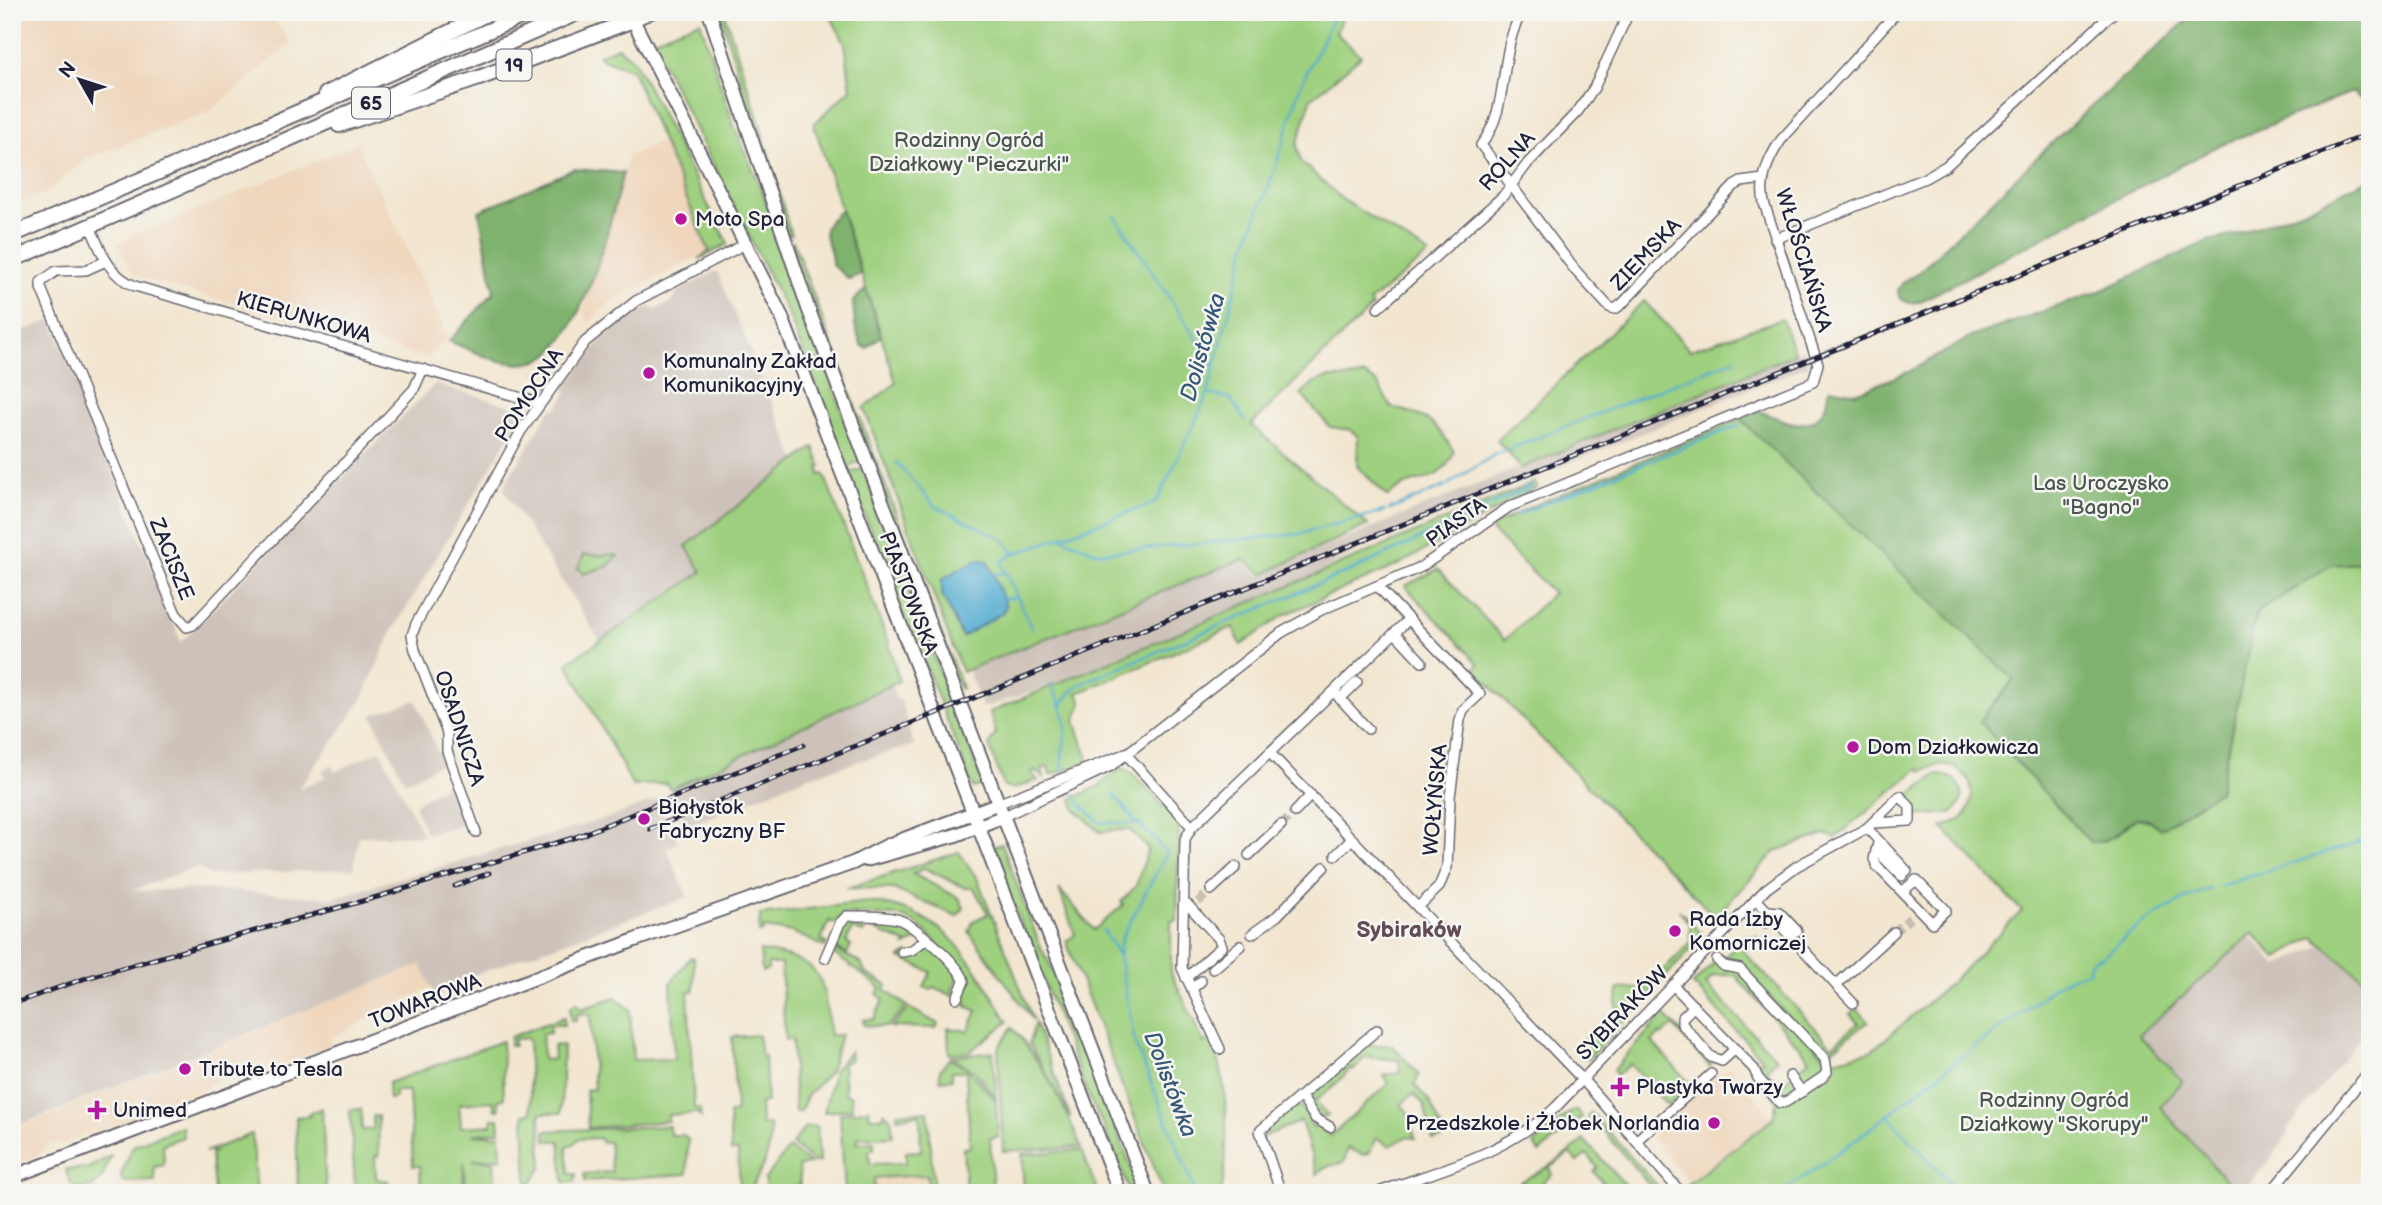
<svg xmlns="http://www.w3.org/2000/svg" width="2382" height="1205" font-family="'Balsamiq Sans',sans-serif">
<style>
.built{fill:#efd6bc}
.industrial{fill:#cdc2b9}
.green{fill:#9fd07f;stroke:#60795d;stroke-width:2;fill-rule:evenodd}
.forest{fill:#7fb26e;stroke:#506a54;stroke-width:2}
.water{fill:#53abd0;stroke:#3a6686;stroke-width:2}
.lines{fill:none;stroke-linecap:round;stroke-linejoin:round}
.stream{stroke:#53abd0;stroke-width:2.5}
.minor-tunnel{stroke:#c8bfb2;stroke-width:9;stroke-dasharray:9 4.5;stroke-linecap:butt}
.minor-casing{stroke:#6b676f;stroke-width:12}
.major-casing{stroke:#6b676f;stroke-width:16}
.highway-casing{stroke:#6b676f;stroke-width:18}
.minor{stroke:#fff;stroke-width:9}
.major{stroke:#fff;stroke-width:12}
.highway{stroke:#fff;stroke-width:14}
.rail-casing{stroke:#22223b;stroke-width:5}
.rail{stroke:#f6f6f2;stroke-width:2.5;stroke-dasharray:8;stroke-linecap:butt}
.poi-dot{fill:#b5179e;stroke:#f6f6f2;stroke-width:2.5}
.labels{text-anchor:middle;stroke-width:5;stroke-linejoin:round;paint-order:stroke}
.shield{fill:#f6f6f2;stroke:#626272;stroke-width:2}
.shield-label{font-size:19px;font-weight:bold;fill:#22223b}
.park-label{font-size:21px;fill:#48564f;stroke:#f6f6f2}
.street-label{font-size:21px;fill:#22223b;stroke:#f6f6f2}
.poi-label{font-size:21px;fill:#22223b;stroke:#f6f6f2;text-anchor:start}
.water-label{font-size:23px;font-style:italic;fill:#365977;stroke:#f6f6f2}
.neighbourhood-label{font-size:23px;font-weight:bold;fill:#624d57;stroke:#f6f6f2}
</style>
<rect width="100%" height="100%" fill="#f6f6f2"/>
<filter id="ink" filterUnits="userSpaceOnUse"><feTurbulence type="fractalNoise" baseFrequency=".0143" numOctaves="2"/><feDisplacementMap in="SourceGraphic" scale="14" xChannelSelector="R" yChannelSelector="G"/><feConvolveMatrix kernelMatrix="1 2 1 2 8 2 1 2 1" color-interpolation-filters="sRGB"/></filter>
<filter id="wash" filterUnits="userSpaceOnUse"><feTurbulence type="fractalNoise" baseFrequency=".00686" numOctaves="4" result="noise"/><feDisplacementMap in="SourceGraphic" scale="28" xChannelSelector="R" yChannelSelector="G"/><feGaussianBlur stdDeviation="1.57" result="paint"/><feColorMatrix in="noise" values="0 0 0 0 0 0 0 0 0 0 0 0 0 0 0 0 0 1.4 0 .05"/><feComposite in="paint" operator="in"/></filter>
<g filter="url(#wash)">
<rect width="100%" height="100%" fill="#f2e6d0"/>
<g class="built">
<path d="M12,12h258l21,31 -81,68 -125,48 -38,33 -35,14z"/>
<path d="M662,142l48,109 -97,48 -24,23 -6,-8 45,-158z"/>
<path d="M357,144l92,193 -21,21 -294,-82 -17,-33z"/>
<path d="M422,963l10,24 -102,51v8l-87,33 -13,-9 -25,19 -116,48 -2,-3 -25,10 -12,-1 -13,13 -25,10v-36z"/>
<path d="M1730,1066l43,53 -84,62 -38,-44 7,-7 -2,-3 56,-49z"/>
<path d="M927,1175l2,18h-55v-15z"/>
</g>
<g class="industrial">
<path d="M717,271l79,189 -110,86 17,26 -103,69 -97,-153 47,-78 7,-2 9,-13 -1,-8 39,-50 19,-17 27,-14 7,3 16,-8 4,-9z"/>
<path d="M52,320l129,322 254,-258 81,23 4,11 -129,215 -30,69 -63,87 27,-12 -3,-7 10,-4 3,6 45,-22 44,86h-65l-5,33 -143,6 -15,-8 -65,24 74,-2 127,9 279,-81 47,-18 20,43 -12,6 22,49 -214,78 -26,11 -12,12 -15,-34 -409,164v-793z"/>
<path d="M1803,350l5,15 -434,178 -113,58 -162,67 -116,40 -15,-37 275,-111 15,15h6l9,-6z"/>
<path d="M891,686l5,13 4,-1 14,47 -105,31 -121,50 -17,-36z"/>
<path d="M416,700l26,63 -37,19 -33,-67z"/>
<path d="M448,783l16,42 -38,9 -12,-29z"/>
<path d="M2250,936l27,30 46,-21 47,40v41l-83,104 2,3 -18,26 -21,24 -23,10 -1,-13 -66,-73 -22,-71z"/>
</g>
<g class="green">
<path d="M828,12h507l7,5 -6,16 25,23 -50,43 -14,46 4,17 42,38 86,54 -60,48 3,5 -121,118 117,100 -105,49 -20,-15 -281,113 -98,-264 32,-25 -82,-259 37,-35 -6,-46z"/>
<path d="M720,13l5,2 33,103 33,117 -5,-2z"/>
<path d="M700,21l34,105 26,60 100,275 -12,6 3,6 12,-5 120,317 -10,3 -44,-114 -21,-44 -119,-314 -138,-276z"/>
<path d="M618,47l16,13 94,184 -29,15 10,-8 -77,-181 -32,-12 -1,-3z"/>
<path d="M793,241l169,447 -1,1 -6,-8 -165,-436z"/>
<path d="M1644,301l46,49 92,-31 13,35 -274,114 -24,-28z"/>
<path d="M1365,375l13,9 13,23c36,10 44,12 63,45 -15,38 -44,21 -66,45l-31,-31 1,-29 -7,-7 -21,-3 -29,-33c27,-27 33,-10 64,-19z"/>
<path d="M1740,419l275,261 -36,41 111,121 26,-6 20,-18 18,4 65,-31 37,-178 75,-48 39,-3v423l-56,-48 -37,21 -24,-25 -114,102 44,46 -23,26 66,73 1,13h-257l-5,-6 -7,6h-282l97,-74 4,-19 -24,-31 10,-9 -70,-76 24,-24 23,9 89,92 42,-10 75,-64 76,-76 -80,-84 20,-8c19,-22 10,-51 -20,-55l-20,7 -3,-3 -84,70 -10,-4 -49,17 -61,66 -241,-248 5,-5 -74,-78 33,-17 67,71 48,-47 -64,-65 41,-21zM1735,975l75,84 -30,26 -14,-15 11,-11 -71,-75 7,-8z"/>
<path d="M814,447l7,19 -2,2 1,7 4,-1 65,170 10,37 -228,108 -6,-6 -32,3 -66,-123 135,-91 -16,-26z"/>
<path d="M1535,482l2,5 -139,78 -114,50 -43,30 -8,-18 -155,66 4,10 -7,18 14,41 -39,13 -2,-8 -6,1 2,10 -9,-7 -4,2 7,7 -26,9 -8,-2 -15,-42 7,-12 -6,-21z"/>
<path d="M584,555h32l2,1 -10,10 -25,8 -5,-6z"/>
<path d="M1122,768l10,5 47,49 -2,99h-6v52l33,70 7,-3c18,32 18,117 10,153h-57l-98,-252 9,-6 -16,-46 35,41 29,-25 -2,-3 15,-16 12,-37 -19,-20 -29,3 -25,-23 -3,-10 25,-12z"/>
<path d="M1936,775c26,-1 35,22 16,38l-38,3v-11l-7,-8z"/>
<path d="M1002,844l38,102 20,38 81,209h-11l-27,-68 -14,-27 -98,-251z"/>
<path d="M959,852l19,28 55,140 -64,-88 4,-11 15,-7 -14,-26h-9l-41,-20 -11,6 46,24 5,10 -7,8 -64,-27 -46,-1z"/>
<path d="M868,902c80,8 103,58 140,120l-39,30 -20,2 -1,-26 20,3 9,-20 -11,-5 1,-4 -34,-15 -2,3 -7,-3 7,-15 -31,-14 7,-5 9,3 10,-6c9,0 30,16 32,25 1,7 -4,10 -6,16l12,6 5,-11v-12l-53,-51 -17,-7 -55,-2 -9,9 -6,-2 -8,19 6,3 -2,4 -33,-15 -29,-4v4l-4,1 1,-18z"/>
<path d="M1679,910l22,23 -2,8 -111,118 -15,-13 10,-4 13,-16h10l10,-10 2,-27 27,-1 45,-45v-18z"/>
<path d="M848,920l48,3 15,6 6,11 -12,6 1,-3 -40,-17 -3,7 -11,-4 -6,13 5,3 -4,9 -13,-8 8,-21z"/>
<path d="M1745,936h12v3l-13,13 88,94 26,-23 -8,-9 7,-5 11,12 -43,35 -84,-90 -17,-2 -2,-4z"/>
<path d="M833,948l28,15 4,10 22,12 -2,5 22,16 -20,21 -23,-2 -1,-5 11,-1 10,-20 -7,-5 4,-6 -50,-36z"/>
<path d="M760,951c66,10 62,25 70,84h11l-11,36 -23,25 -7,16h-5l-3,-72h-7l-4,-76h-13v6l-6,2z"/>
<path d="M691,957l3,1v33l-6,1 6,116 6,1 1,8 -4,-4 -29,2v6l-80,7 -2,-38 8,-1 -4,-75h-14v7h-5l-1,-14 7,-4 5,6 33,-12 15,12 3,51 41,-1 -3,-77z"/>
<path d="M909,1008l29,16 -2,4 -45,-1z"/>
<path d="M1664,1014l48,50 -2,3 -37,-41 -12,10 -2,-2 -7,8 39,43 -23,21 -38,-42 -13,11 -4,-5z"/>
<path d="M564,1017v8h-14v8l-8,1 1,26 11,-1 -1,-13 10,-1 -2,68h-21l2,54 -10,15h-5l-3,-68 7,-1 -3,-75 -14,1v7h-4v-9z"/>
<path d="M1035,1023l36,95 -42,-75z"/>
<path d="M1012,1027c28,33 54,80 69,120l-78,4 -5,-102z"/>
<path d="M758,1035l3,21h4l2,46 -7,1 1,22h9c2,26 -8,47 -23,68h-7l-2,-42h-7l-2,-38 7,-1 -4,-75z"/>
<path d="M502,1041l2,58 -6,1 1,10h-4l-2,-9 -34,3 2,23 31,-2v-6h7l1,12 -28,4h28l1,23 -29,2 22,1 1,32h-29l-2,-31 -1,31h-42l-1,-27h-7l-4,-75h-14v7l-6,1 -1,-16z"/>
<path d="M1366,1045h26l24,26 3,4 -4,10 14,16 17,36 -13,3 -9,-36 -11,-10 -12,11 7,7 7,26 -9,-1 -16,9 -13,-8 -7,14 -7,3 -15,-7 -4,14 -21,6 -6,6 -16,-53 -38,16 4,-10 24,-21 11,1 11,21 2,-7 16,15 57,-52 -4,-9 16,-2 -1,-13 -34,-3 -11,13 -3,-2 -19,20 -17,13 13,15 -6,2 -11,-13 1,-10z"/>
<path d="M850,1051l1,9 -8,3 2,31 6,2 1,13 -28,3 10,-42z"/>
<path d="M993,1052l3,46 -21,-26 -24,-15z"/>
<path d="M949,1059l17,8 30,34 2,36 -8,1 3,55h-27l-3,-45 7,-1 -4,-76h-14v8l-12,1v-10z"/>
<path d="M322,1108l4,85h-28l-2,-76 14,-1 -1,-3z"/>
<path d="M361,1109l1,21 11,-1v-13h5l1,40h-4l1,23 12,2 3,12h-29v-8h-7l-5,-75z"/>
<path d="M869,1109l1,8h14v-5l7,6 2,18 -35,2 -2,5 18,-1v7l-5,1 1,14 36,-1v-11l15,-1 -1,-37 -23,4v-5l31,-2 6,82h-5l-2,-18 -53,3v15h-29l-5,-79z"/>
<path d="M1572,1111h6l4,6 -43,36 -5,-9z"/>
<path d="M1591,1112l73,81h-18l5,-6 -55,-65 -9,-5z"/>
<path d="M182,1126l1,11 -20,7 1,21 -10,2 1,14 -33,1 -1,-7 12,-29z"/>
<path d="M669,1126l1,9h13l5,4 -1,35 -102,7 -1,-7 28,-2 -3,-30h-7l-3,-4 -21,1 -4,5 -7,2 2,28h7l-1,8h-11l-4,-41h-14l-1,-10z"/>
<path d="M817,1126l2,36h-6l-21,-18 13,-17z"/>
<path d="M252,1134l5,59h-43l-3,-39 3,-2h-9z"/>
<path d="M1584,1140l43,47 -6,5 -29,1 12,-9 -10,-12 4,-4 -11,-14 -10,8 -7,-9 -21,15 3,7 -9,7 3,5 -9,6h-20l-2,-8 40,-22z"/>
<path d="M789,1148l21,16 -11,2 1,20 -35,3v-10z"/>
<path d="M1082,1150l16,43h-74l-2,-39z"/>
<path d="M111,1156l-9,22 -10,9 -14,2 -8,-6 -4,-13 22,-2z"/>
</g>
<g class="forest">
<path d="M2196,12h174v93l-18,-13 -132,53 -301,157c-10,2 -21,0 -21,-12l6,-9 16,-10 138,-134z"/>
<path d="M574,169l49,4c-11,44 -40,171 -86,188 -29,10 -63,-10 -88,-20l45,-49 -15,-81z"/>
<path d="M2370,178v384l-39,3 -75,48 -37,178 -59,38 -11,-10 -13,-1c-17,11 -24,26 -46,24l-111,-121 35,-41 -274,-261 18,-9c21,9 50,26 66,-1 4,-7 2,-15 6,-21l26,5 52,-21 65,-36 125,-44 110,-51 27,-6 76,-28z"/>
<path d="M841,210l20,64 -12,5 -17,-14c1,-28 -22,-30 9,-55z"/>
<path d="M866,289l15,47 -14,12 -6,-3 -6,-19 -2,-25z"/>
</g>
<path class="water" d="M978,559l10,2 18,45 -4,7 -40,24 -20,-43v-15z"/>
<g class="lines">
<g class="stream">
<path d="M1115,216l100,151"/>
<path d="M1208,394l22,4 15,22"/>
<path d="M896,462l39,44 68,33 11,15"/>
<path d="M1389,510l55,-23 50,-32 242,-96"/>
<path d="M1516,515l223,-90"/>
<path d="M1063,538l33,14h13l190,-18 86,-23"/>
<path d="M994,574l10,-1"/>
<path d="M1004,599l11,-2"/>
<path d="M1032,629l-31,-67 13,-8 140,-51 5,-6 49,-103 39,-152 27,-70 27,-88 35,-72"/>
<path d="M1051,684c6,14 14,27 15,42 1,19 -9,30 -1,48"/>
<path d="M1060,706l14,-17 11,-7 279,-117 168,-79"/>
<path d="M1071,787l7,14 21,21 41,2 27,29 -46,86 -2,16 16,88 61,150"/>
<path d="M1114,795l22,27"/>
<path d="M2220,886l150,-47"/>
<path d="M1103,930l15,24"/>
<path d="M1886,1114l73,79"/>
<path d="M1780,1193c82,-53 155,-119 235,-175 29,-20 38,-38 75,-47l-1,-6 5,-6 9,-2c31,-30 64,-53 107,-68"/>
</g>
</g>
</g>
<g filter="url(#ink)">
<g class="lines">
<g class="minor-tunnel">
<path d="M1281,825l14,-13"/>
<path d="M1198,902l13,-12"/>
<path d="M1894,932l16,-14"/>
</g>
<g class="minor-casing">
<g id="minor">
<path d="M1522,12c-25,42 -11,95 -41,133l94,125 34,37 6,2 7,-5 112,-118 7,-4 22,-3"/>
<path d="M90,226c11,25 18,49 45,60l404,117"/>
<path d="M1775,239l150,-61 21,-12 168,-154"/>
<path d="M106,261l-20,9 -30,1 -15,11v6l135,326 11,13 6,-2 221,-236 9,-20"/>
<path d="M1378,308l125,-112 25,-33 50,-52 16,-23 35,-76"/>
<path d="M1378,587l102,107 -17,16 -3,10 -10,77 -3,70 -8,20 -21,20"/>
<path d="M1395,633l27,29"/>
<path d="M1334,692l34,37"/>
<path d="M1340,699l17,-17"/>
<path d="M1125,753l67,74"/>
<path d="M1270,753l313,327 94,108"/>
<path d="M997,804l125,-49"/>
<path d="M1295,812l16,-17"/>
<path d="M1002,817l109,-51 170,-133 40,-23 100,-43 88,-60 304,-125 5,-18 -54,-161c-5,-23 4,-44 17,-63l116,-128"/>
<path d="M1867,828l40,43"/>
<path d="M476,832l-29,-81v-18l-32,-83 -3,-15 4,-11 105,-193 64,-89 51,-41 111,-58"/>
<path d="M1878,843l-4,16 3,7 55,57 14,-13 -30,-30 -14,12"/>
<path d="M1879,844l5,14 18,18"/>
<path d="M1249,855l32,-30"/>
<path d="M1336,855l16,-16"/>
<path d="M1211,890l25,-23"/>
<path d="M1756,899l80,86 58,-53"/>
<path d="M1768,911l11,1 18,19"/>
<path d="M1766,923l2,-12"/>
<path d="M1252,934l25,-18 47,-49"/>
<path d="M902,952l10,-2 14,-11"/>
<path d="M825,958l15,-35 7,-7c16,0 34,-1 50,3 16,4 64,47 67,62l-7,17"/>
<path d="M1213,969l27,-23"/>
<path d="M1186,978l36,-32 -3,-7 -31,-34"/>
<path d="M1673,985l81,84 4,9 22,25 6,-1 37,-25 4,-5 -2,-13 -85,-90 -16,-3 -7,-6"/>
<path d="M1836,985l17,18"/>
<path d="M1192,989l9,-8"/>
<path d="M1694,1006l-12,12v6l29,33 11,4 13,-12"/>
<path d="M1220,1049l-38,-81 3,-129 7,-12 217,-208"/>
<path d="M1790,1076l12,16"/>
<path d="M1301,1096l14,22 15,9"/>
<path d="M1636,1141l75,-67"/>
<path d="M1281,1193l-21,-62 117,-101"/>
<path d="M1376,1193c63,-23 130,-39 180,-86l210,-218 31,-23 70,-38 33,-32 10,11v14l-37,2"/>
<path d="M2270,1193l100,-123"/>
</g>
</g>
<g class="major-casing">
<g id="major">
<path d="M629,12l152,303 339,878"/>
<path d="M709,12l99,296 340,885"/>
<path d="M633,20l18,-8"/>
<path d="M866,860l90,-25 46,-18"/>
<path d="M12,1177l623,-237 218,-77 35,-18 109,-41"/>
</g>
</g>
<g class="highway-casing">
<g id="highway">
<path d="M326,94l164,-82"/>
<path d="M339,125l140,-47 154,-58"/>
<path d="M12,235l520,-223"/>
<path d="M12,260l567,-248"/>
</g>
</g>
<use href="#minor" class="minor"/>
<use href="#major" class="major"/>
<use href="#highway" class="highway"/>
<g class="rail-casing">
<g id="rail">
<path d="M650,829l1720,-696"/>
<path d="M576,837l227,-92"/>
<path d="M455,886l34,-13"/>
<path d="M12,1004l74,-26 291,-81 209,-63"/>
</g>
</g>
<use href="#rail" class="rail"/>
</g>
</g>
<g class="poi-dot">
<circle cx="681" cy="219" r="7"/>
<circle cx="649" cy="373" r="7"/>
<circle cx="1853" cy="747" r="7"/>
<circle cx="644" cy="819" r="7"/>
<circle cx="1675" cy="931" r="7"/>
<circle cx="185" cy="1069" r="7"/>
<path d="M1616.5 1076.5h7v7h7v7h-7v7h-7v-7h-7v-7h7z"/>
<path d="M93.5 1099.5h7v7h7v7h-7v7h-7v-7h-7v-7h7z"/>
<circle cx="1714" cy="1123" r="7"/>
</g>
<g class="labels">
<g class="shield">
<rect x="496.5" y="49.5" width="35" height="31" rx="5"/>
<rect x="352" y="87.5" width="38" height="31" rx="5"/>
</g>
<g class="shield-label">
<text x="514" y="72">19</text>
<text x="371" y="110">65</text>
</g>
<g class="park-label">
<text x="969" y="147">Rodzinny Ogród<tspan x="969" dy="24">Działkowy "Pieczurki"</tspan></text>
<text x="2101" y="490">Las Uroczysko<tspan x="2101" dy="24">"Bagno"</tspan></text>
<text x="2054" y="1107">Rodzinny Ogród<tspan x="2054" dy="24">Działkowy "Skorupy"</tspan></text>
</g>
<g class="street-label">
<text transform="translate(1507 161) rotate(-48)" y="7">ROLNA</text>
<text transform="translate(1646 254) rotate(-46)" y="7">ZIEMSKA</text>
<text transform="translate(1804 260) rotate(73)" y="7">WŁOŚCIAŃSKA</text>
<text transform="translate(304 317) rotate(16)" y="7">KIERUNKOWA</text>
<text transform="translate(529 395) rotate(-57)" y="7">POMOCNA</text>
<text transform="translate(1456 522) rotate(-36)" y="7">PIASTA</text>
<text transform="translate(172 559) rotate(68)" y="7">ZACISZE</text>
<text transform="translate(909 593) rotate(69)" y="7">PIASTOWSKA</text>
<text transform="translate(460 728) rotate(72)" y="7">OSADNICZA</text>
<text transform="translate(1435 800) rotate(-85)" y="7">WOŁYŃSKA</text>
<text transform="translate(425 1001) rotate(-21)" y="7">TOWAROWA</text>
<text transform="translate(1622 1013) rotate(-46)" y="7">SYBIRAKÓW</text>
</g>
<g class="poi-label">
<text x="695" y="226">Moto Spa</text>
<text x="663" y="368">Komunalny Zakład<tspan x="663" dy="24">Komunikacyjny</tspan></text>
<text x="1867" y="754">Dom Działkowicza</text>
<text x="658" y="814">Białystok<tspan x="658" dy="24">Fabryczny BF</tspan></text>
<text x="1689" y="926">Rada Izby<tspan x="1689" dy="24">Komorniczej</tspan></text>
<text x="199" y="1076">Tribute to Tesla</text>
<text x="1636" y="1094">Plastyka Twarzy</text>
<text x="113" y="1117">Unimed</text>
<text x="1700" y="1130" text-anchor="end">Przedszkole i Żłobek Norlandia</text>
</g>
<g class="water-label">
<text transform="translate(1202 347) rotate(-74)" y="8">Dolistówka</text>
<text transform="translate(1171 1084) rotate(69)" y="8">Dolistówka</text>
</g>
<g class="neighbourhood-label">
<text x="1409" y="937">Sybiraków</text>
</g>
</g>
<rect width="2382" height="1205" fill="none" stroke="#f6f6f2" stroke-width="42"/>
<g transform="translate(80 80) rotate(309)" stroke="#f6f6f2" stroke-width="5" paint-order="stroke">
<path d="M0-5L12 26L0 18L-12 26Z" fill="#22223b"/>
<text y="-10" font-size="19" font-weight="bold" text-anchor="middle" fill="#22223b">N</text>
</g>
</svg>
